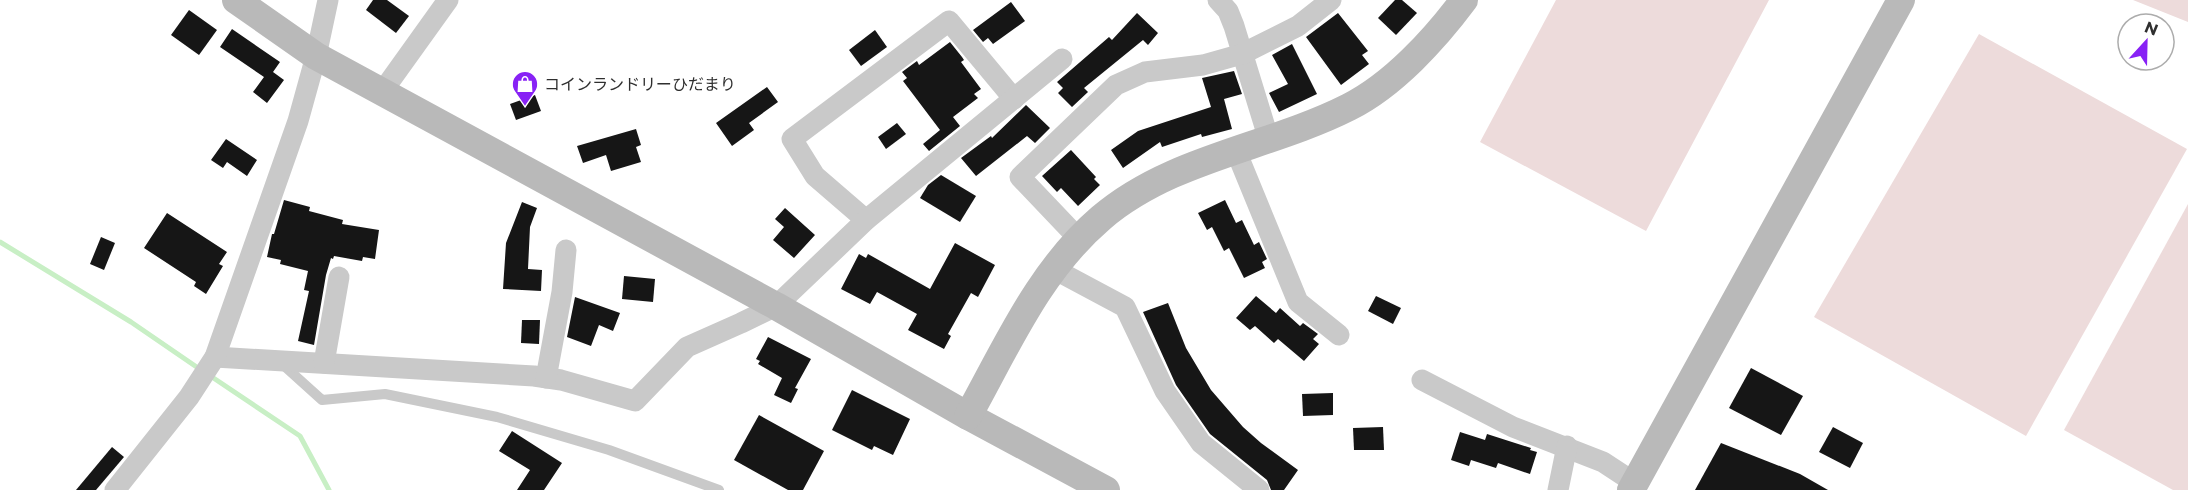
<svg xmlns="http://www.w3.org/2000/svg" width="2188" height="490" font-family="Montserrat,'Noto Sans JP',sans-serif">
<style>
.green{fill:#eddbdb}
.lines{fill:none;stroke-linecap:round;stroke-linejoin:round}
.stream{stroke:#c8efc5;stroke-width:5}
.building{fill:#161616}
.lane{stroke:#c9c9c9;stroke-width:10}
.street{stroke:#c9c9c9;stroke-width:21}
.secondary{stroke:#b9b9b9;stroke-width:28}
.labels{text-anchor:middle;stroke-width:6;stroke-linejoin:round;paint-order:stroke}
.poi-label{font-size:16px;fill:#2f2f2f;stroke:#fff;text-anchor:start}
</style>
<rect width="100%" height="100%" fill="#fff"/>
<g class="green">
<path d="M1556,0h213l-123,231 -166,-89z"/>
<path d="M2133,0h55v22z"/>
<path d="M1979,34l208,115 -161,287 -212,-119z"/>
<path d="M2188,204v286h-15l-109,-60z"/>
</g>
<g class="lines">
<g class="stream">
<path d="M0,242l131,80 70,48"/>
<path d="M209,375l91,61 29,54"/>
</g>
</g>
<g class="building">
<path d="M373,0h14l22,16 -13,17 -30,-23z"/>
<path d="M1395,0h7l15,13 -21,22 -18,-17z"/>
<path d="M1011,2l14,19 -32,23 -5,-6 -5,4 -10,-12z"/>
<path d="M189,10l28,20 -18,25 -28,-20z"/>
<path d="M1137,13l21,20 -10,12 -5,-5 -59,48 4,4 -16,15 -14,-14 5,-5 -6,-6 52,-45 3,3z"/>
<path d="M1338,13l30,38 -6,4 7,9 -28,21 -35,-48z"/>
<path d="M232,29l48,33 -7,10 11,8 -17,23 -14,-11 11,-15 -44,-30z"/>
<path d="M875,30l12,17 -26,19 -12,-16z"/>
<path d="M950,42l12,15 2,3 -3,2 20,27 -7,5 4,4 -25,19 7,9 -31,25 -6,-7 17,-14 -37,-49 4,-3 -5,-6 15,-11 2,4z"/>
<path d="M1292,44l25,50 -38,18 -10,-19 19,-9 -16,-29z"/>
<path d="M1234,71l8,23 -18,5 8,30 -30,8 -1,-3 -39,13 -2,-5 -37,26 -12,-18 27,-19 73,-24 -9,-29z"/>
<path d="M767,87l11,15 -29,21 5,7 -22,16 -16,-23z"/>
<path d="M535,95l6,16 -25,9 -6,-16z"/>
<path d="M1026,105l24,23 -15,15 -8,-7 -51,40 -15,-18 30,-22 1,2z"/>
<path d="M897,123l9,11 -20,15 -8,-12z"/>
<path d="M636,129l5,16 -5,2 5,15 -30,9 -5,-16 -23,8 -6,-17z"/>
<path d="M226,139l31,21 -10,16 -20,-14 -4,6 -12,-8z"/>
<path d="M1071,150l25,27 -2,2 6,6 -22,21 -17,-18 -4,4 -15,-16z"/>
<path d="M941,175l35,21 -16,26 -40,-24 8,-13z"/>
<path d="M284,200l26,7 -1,4 34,9 -1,4 37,6 -4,29 -12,-2 -1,4 -28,-5 -1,3 -2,-1 -5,17 -12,70 -16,-4 11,-50 -5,-1 4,-19 -28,-7 1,-4 -14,-3 5,-23h2z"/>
<path d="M1225,200l11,23 6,-3 12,25 5,-3 8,17 -5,3 3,6 -21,10 -15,-30 -5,3 -12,-24 -5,3 -9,-17z"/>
<path d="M522,202l15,6 -7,19 -2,42 14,1 -1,21 -38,-2 3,-46z"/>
<path d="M785,208l30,27 -21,23 -21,-18 11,-13 -9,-8z"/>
<path d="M167,213l60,39 -8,12 4,2 -17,28 -12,-8 2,-4 -52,-34z"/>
<path d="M101,237l14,6 -11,27 -14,-6z"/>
<path d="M955,243l40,22 -17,32 -7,-4 -23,41 3,2 -7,13 -36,-19 9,-16 -40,-22 -7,12 -29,-15 18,-35 7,4 2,-4 62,35z"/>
<path d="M624,276l31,3 -2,23 -31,-3z"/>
<path d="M1256,296l20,17 4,-5 20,18 3,-3 15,11 -5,5 6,5 -15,17 -26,-22 -4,4 -19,-17 -5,4 -14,-12z"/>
<path d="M1376,296l25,12 -8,16 -25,-13z"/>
<path d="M575,297l45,16 -7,18 -14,-6 -8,21 -24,-9z"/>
<path d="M1168,303l18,45 25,42 32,37 18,16 37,27 -14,20h-13l-4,-10 -57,-46 -34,-49 -33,-73z"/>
<path d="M522,320h18l-1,24 -18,-1z"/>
<path d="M768,337l43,22 -16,29 3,1 -7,14 -17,-8 8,-17 -24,-14 2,-3 -4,-2z"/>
<path d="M1751,368l52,28 -22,39 -52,-27z"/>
<path d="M852,390l58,29 -17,36 -19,-9 -2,4 -40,-20z"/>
<path d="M1333,393v22l-30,1 -1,-22z"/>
<path d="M759,415l65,36 -21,39h-15l-54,-30z"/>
<path d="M1383,427l1,23h-30l-1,-22z"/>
<path d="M1833,427l30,16 -13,25 -31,-16z"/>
<path d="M512,431l50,32 -18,27h-27l13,-20 -31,-19z"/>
<path d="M1460,432l25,8 2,-6 44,14 -1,2 7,2 -7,22 -32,-11 -2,5 -25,-8 -2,6 -18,-6z"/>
<path d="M1721,443l79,31 28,16h-133z"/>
<path d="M112,447l12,10 -28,33h-20z"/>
</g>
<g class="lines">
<path class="lane" d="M281,363l41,37 63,-6 112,23 112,33 110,40"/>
<g class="street">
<path d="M1218,0l10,11 6,15 35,114"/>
<path d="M382,92l66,-92"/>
<path d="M1236,151l62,151 41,33"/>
<path d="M866,220l-51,-44 -23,-37 157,-118 65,78"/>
<path d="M1079,239l-59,-62 96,-92 29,-13 58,-7 39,-11 56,-28 33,-26"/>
<path d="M1052,268l73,39 40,84 36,52 58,47"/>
<path d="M215,357l319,19 27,4 74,21 52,-54 54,-24 35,-17 90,-86 196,-161"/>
<path d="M324,363l15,-86"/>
<path d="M546,378l16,-86 4,-42"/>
<path d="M1422,380l91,47 90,35 32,21"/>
<path d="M115,490l74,-93 26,-40 83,-236 18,-65 12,-56"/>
<path d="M1558,490l9,-44"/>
</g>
<g class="secondary">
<path d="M236,0l80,56 460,250 192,110 138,74"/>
<path d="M968,416c39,-70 71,-145 133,-198 70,-60 167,-70 248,-111 44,-22 86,-68 115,-107"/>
<path d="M1631,490l270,-490"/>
</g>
</g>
<defs>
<g id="shop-pin" transform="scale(1.35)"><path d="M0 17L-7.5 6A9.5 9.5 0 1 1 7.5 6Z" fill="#8822f5" stroke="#fff"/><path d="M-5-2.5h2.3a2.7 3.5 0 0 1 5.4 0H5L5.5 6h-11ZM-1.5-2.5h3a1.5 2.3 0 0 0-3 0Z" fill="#fff"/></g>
</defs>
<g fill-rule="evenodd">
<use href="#shop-pin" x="525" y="84"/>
</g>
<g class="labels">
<g class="poi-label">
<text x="544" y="90">コインランドリーひだまり</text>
</g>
</g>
<g transform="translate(2146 42) rotate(22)"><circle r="28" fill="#ffffff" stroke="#acacac" stroke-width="1.5"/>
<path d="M0-4.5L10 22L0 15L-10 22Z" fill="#8822f5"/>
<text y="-9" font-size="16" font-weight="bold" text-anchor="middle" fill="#2f2f2f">N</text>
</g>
</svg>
